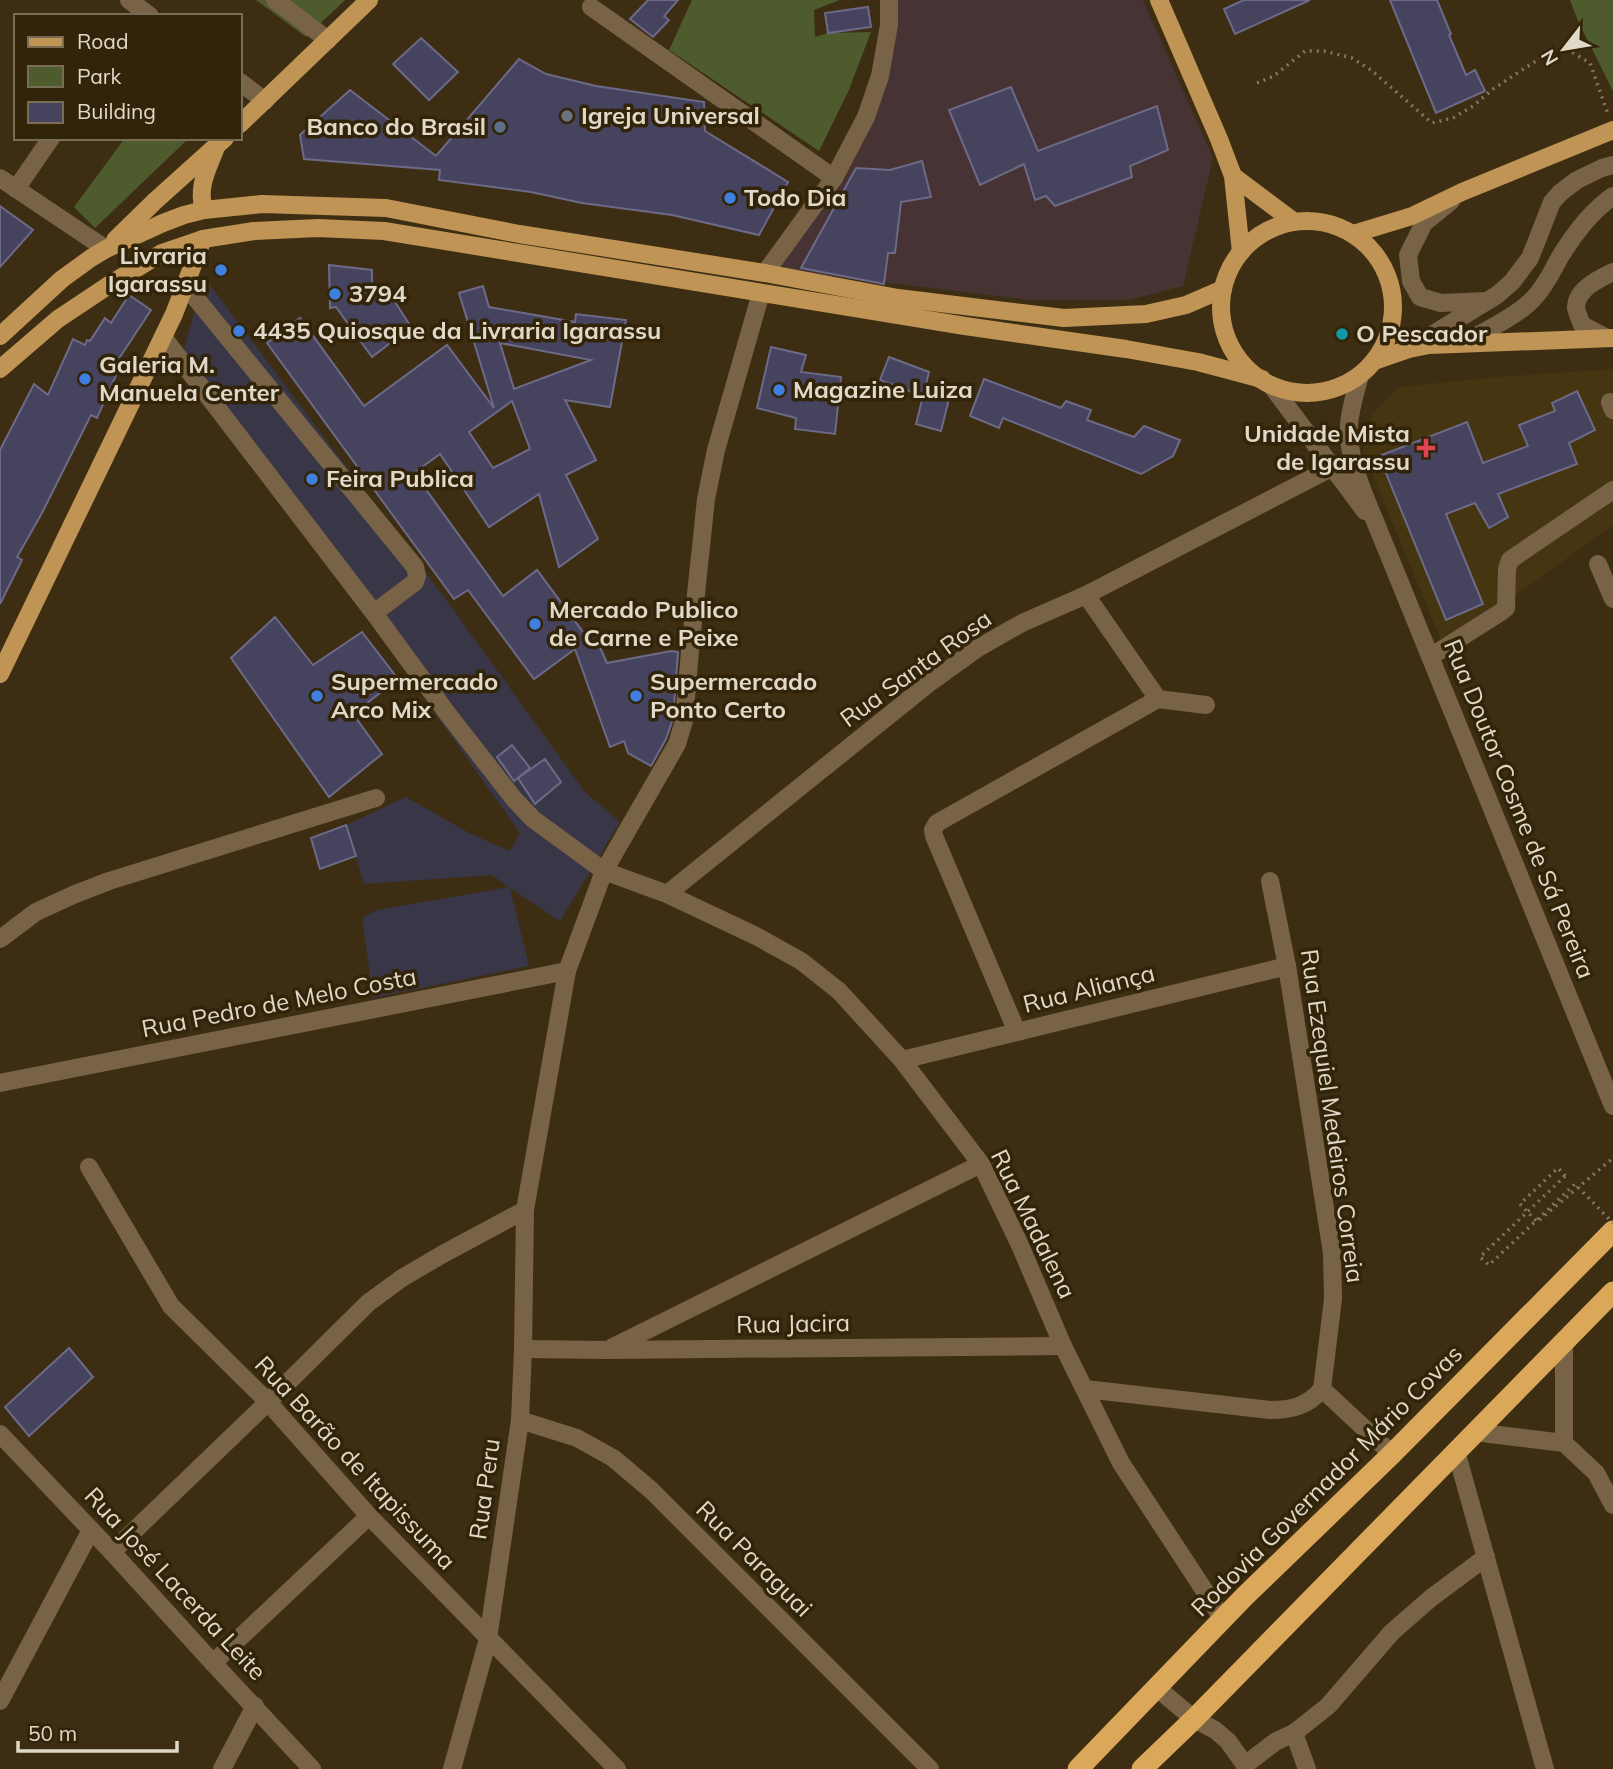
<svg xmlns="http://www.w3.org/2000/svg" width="1613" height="1769" font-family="Mulish,sans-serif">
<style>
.commercial{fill:#393647}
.industrial{fill:#473234}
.built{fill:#463511}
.green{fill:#4e5b2d}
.building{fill:#46435f;stroke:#6d6a88;stroke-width:2;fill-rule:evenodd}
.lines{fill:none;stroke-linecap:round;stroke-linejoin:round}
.path{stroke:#847862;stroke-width:3.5;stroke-dasharray:2 5;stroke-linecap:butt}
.minor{stroke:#786346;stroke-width:18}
.major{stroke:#bf9454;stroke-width:18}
.highway{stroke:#dba759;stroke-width:21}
.path-bridge{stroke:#847862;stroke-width:3.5;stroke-dasharray:2 5;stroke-linecap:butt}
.worship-dot{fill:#6b7280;stroke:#322408;stroke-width:2.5}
.service-dot{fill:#5c6f8a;stroke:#322408;stroke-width:2.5}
.shop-dot{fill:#3f7fe0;stroke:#322408;stroke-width:2.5}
.culture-dot{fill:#0f9aa8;stroke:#322408;stroke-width:2.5}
.health-dot{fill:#e0444e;stroke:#322408;stroke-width:2.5}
.labels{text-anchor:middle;stroke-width:7;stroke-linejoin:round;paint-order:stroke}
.poi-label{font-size:24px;font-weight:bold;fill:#e0d8c8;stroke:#322408;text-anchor:start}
.street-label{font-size:24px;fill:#e0d8c8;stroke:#322408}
</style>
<rect width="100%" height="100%" fill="#3d2e13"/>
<path class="commercial" d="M204,277l243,324 138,191 35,30 -60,99 -50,-33 19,78 -156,32 -11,-80 15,-8 132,-23 -17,-12 -128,9 -18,-59 60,-28 65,37 39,17 10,-18 -338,-477z"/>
<path class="industrial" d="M896,0h247l70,158 -30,128 -55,14h-97l-256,-31 90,-129 19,-52z"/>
<path class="built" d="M1613,369v156l-169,122 -81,-195 9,-38 28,-27 96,-10z"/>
<g class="green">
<path d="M256,0h89l-39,37z"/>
<path d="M692,0h148l-26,10 1,27 13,-4 43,-1 -23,60 -29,59 -150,-101z"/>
<path d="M1570,0h43v91l-35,-70z"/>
<path d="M125,138h64l-94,90 -21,-21z"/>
</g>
<g class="building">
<path d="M648,0h30l-14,16 5,4 -16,17 -23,-18z"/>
<path d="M1244,0h66l-75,34 -11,-25z"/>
<path d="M1390,0h47l14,34 -2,1 17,40 9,-5 10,21 -49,22z"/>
<path d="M868,7l3,20 -43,6 -3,-20z"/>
<path d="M421,38l37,34 -29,28 -36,-36z"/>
<path d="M519,59l27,15 50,12 108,16 1,29 83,51 -29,53 -87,-20 -90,-12 -51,-11 -92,-12 1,-10 -136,-11 -4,-24 50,-45 86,66z"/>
<path d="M1011,87l27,64 119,-45 11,44 -38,16 2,11 -77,29 -9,-10 -11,4 -11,-36 -44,21 -31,-75z"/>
<path d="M922,161l9,36 -30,5 -6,51h-7l-4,31 -83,-16 55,-100 34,2z"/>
<path d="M0,206l33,24 -33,37z"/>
<path d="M329,265l43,5v18l18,6 21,33 -39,30 -36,-50 -6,1z"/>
<path d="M483,286l6,21 86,15 1,-8 50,6 -16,87 -45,-7 31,60 -30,15 32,64 -39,28 -20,-73 -50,33 -49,-73 -26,19 89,123 34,-26 58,78 4,-3 8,18 64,-12 7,1 -5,67 -7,20 -15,27 -23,-13 -4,-12 -14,6 -35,-98 -41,30 -66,-89 -14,9 -187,-256 33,-25 64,88 83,-61 47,63 -35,-115zM500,343l91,17 -77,29zM512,401l18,48 -37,19 -24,-36z"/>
<path d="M129,295l22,15 -33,50 4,2 -25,56 -6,-3 -49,98 -25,44 5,3 -22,44v-154l34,-66 14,11 25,-56 12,6 2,-5 3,1 15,-23 6,5z"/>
<path d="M771,347l35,8 -5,17 40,5 -6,57 -40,-5 1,-11 -39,-10z"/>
<path d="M889,357l40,15 -5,21 25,6 -8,32 -25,-7 7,-28 -43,-16z"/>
<path d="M984,379l77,29 5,-7 25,9 -4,10 47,17 10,-11 36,14 -7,16 -32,18 -138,-56 -4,10 -29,-12z"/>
<path d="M1577,391l18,39 -26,13 8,21 -79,30 10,23 -19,11 -14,-25 -29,11 37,90 -37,16 -67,-164 88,-34 16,41 45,-17 -9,-21 36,-14 -3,-8z"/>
<path d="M275,617l38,48 49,-33 36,47 -45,35 29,40 -53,43 -98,-139z"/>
<path d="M512,745l18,23 -16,13 -17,-24z"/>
<path d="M545,759l16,23 -26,22 -17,-26z"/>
<path d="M346,825l10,31 -36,13 -9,-31z"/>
<path d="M69,1348l24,29 -64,59 -24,-29z"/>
</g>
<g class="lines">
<g class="path">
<path d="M1257,83l17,-7 31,-25h19l28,7 19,12 61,53 21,-5 20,-12 20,-17 49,-32 26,-7 22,13 18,51"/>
<path d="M1565,1176l-7,-8 -38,36 17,18 76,-64"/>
</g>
<g class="minor">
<path d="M129,0l21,16"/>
<path d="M275,0l53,40"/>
<path d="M591,7l243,171"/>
<path d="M240,82l25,19"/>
<path d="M0,178l106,71"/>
<path d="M16,189l35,-51"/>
<path d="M1451,201l-27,22 -16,32 3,26 9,16 21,6 45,-2"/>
<path d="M765,273l69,-95 32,-61 14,-41 9,-51v-25"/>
<path d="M185,285l230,282 2,9 -2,6 -41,31"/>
<path d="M163,337l211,276 73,100 67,86 19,20 71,52 63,23 89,42 45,25 38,30 63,69 79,104 38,79 44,103 58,117 102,156"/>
<path d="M1607,338l-25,-13c-2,-5 -5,-12 -6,-17 0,-19 23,-29 37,-36"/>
<path d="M1464,343c21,-12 53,-27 69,-44 12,-12 19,-28 27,-42 14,-23 30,-45 53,-61"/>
<path d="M1409,349l88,-54 15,-13 18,-24 22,-56 8,-9 17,-13 25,-12 11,-3"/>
<path d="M1360,375c-4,16 -10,34 -11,50 -2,36 17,73 30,106l234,575"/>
<path d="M1271,385l94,126"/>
<path d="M1610,402l3,8"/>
<path d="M1598,564l15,35"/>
<path d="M1086,595l72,104"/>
<path d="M1430,657l71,-45 5,-4 1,-39 3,-9 103,-70"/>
<path d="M1270,881l17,85 45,287 1,46 -11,90 70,65"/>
<path d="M667,894l261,-210 50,-36 44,-25 64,-28 247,-128"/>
<path d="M0,939l36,-27 37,-17 36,-14 267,-83"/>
<path d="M1017,1032l-83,-196 -1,-6 4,-7 221,-124 48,6"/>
<path d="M902,1060l385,-94"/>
<path d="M0,1083l567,-112"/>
<path d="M89,1167l82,139 97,96 101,114 248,253"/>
<path d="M611,1348l370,-184"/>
<path d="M523,1349l84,1 456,-4"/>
<path d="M1085,1389l185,21c22,0 38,-4 52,-21"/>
<path d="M520,1420l57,18 36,20 38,32 279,279"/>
<path d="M1474,1432l90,11 32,30 17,32"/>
<path d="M0,1434l112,118 101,111 99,106"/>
<path d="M1564,1443v-101"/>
<path d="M1456,1451l89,318"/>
<path d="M112,1552l156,-150 100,-99 34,-25 41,-24 82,-44"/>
<path d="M213,1663l156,-147"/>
<path d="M1157,1688l37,31 21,11 13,11 17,24 30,-23 19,-9 13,36"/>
<path d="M0,1701l91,-171"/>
<path d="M1294,1733l34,-27 64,-74 39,-34 55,-41"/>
<path d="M222,1769l33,-63"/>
<path d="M452,1769l36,-130 32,-219 3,-71 2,-139 42,-239 37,-100 73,-127 7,-23 6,-70 16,-152 10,-49 45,-157"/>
</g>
<g class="major">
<path d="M1159,0l60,139 14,37 8,76"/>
<path d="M240,124l129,-124"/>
<path d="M1233,176l60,45"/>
<path d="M204,210c-7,-22 3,-40 11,-60"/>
<circle cx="1307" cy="307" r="86"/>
<path d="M1353,234l59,-18 50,-24 151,-62"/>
<path d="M115,240l40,-39 70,-63"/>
<path d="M0,336l62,-57 29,-21 15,-9 57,-26 21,-8 20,-5 58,-6 124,4 133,26 246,39 133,25 166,20 82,-4 40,-9 37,-16"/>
<path d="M1374,361l35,-12 20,-4 184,-7"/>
<path d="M0,369l58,-50 54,-36 50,-30 41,-14 51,-8 64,-3 66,3 581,95 161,23 72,13 64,17"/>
<path d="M0,674l174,-360 29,-75"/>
</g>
<g class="highway">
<path d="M1078,1769l166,-172 148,-143 221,-223"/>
<path d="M1142,1769l52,-50 419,-427"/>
</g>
<path class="path-bridge" d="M1565,1176l-85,81 9,8 86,-81 38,39"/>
</g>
<circle class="worship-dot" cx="567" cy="116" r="7"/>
<circle class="service-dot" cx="500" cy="127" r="7"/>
<g class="shop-dot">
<circle cx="730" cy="198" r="7"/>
<circle cx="221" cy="270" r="7"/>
<circle cx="335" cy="294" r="7"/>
<circle cx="239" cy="331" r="7"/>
<circle cx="85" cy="379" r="7"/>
<circle cx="779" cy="390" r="7"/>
<circle cx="312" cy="479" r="7"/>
<circle cx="535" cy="624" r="7"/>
<circle cx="317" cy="696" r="7"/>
<circle cx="636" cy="696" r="7"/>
</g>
<circle class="culture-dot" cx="1342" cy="334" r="7"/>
<path class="health-dot" d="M1422.5 437.5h7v7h7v7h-7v7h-7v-7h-7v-7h7z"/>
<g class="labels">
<g class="poi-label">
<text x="581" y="124">Igreja Universal</text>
<text x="486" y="135" text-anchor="end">Banco do Brasil</text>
<text x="744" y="206">Todo Dia</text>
<text x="207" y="264" text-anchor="end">Livraria<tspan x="207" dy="28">Igarassu</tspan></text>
<text x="349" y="302">3794</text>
<text x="253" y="339">4435 Quiosque da Livraria Igarassu</text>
<text x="1356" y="342">O Pescador</text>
<text x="99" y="373">Galeria M.<tspan x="99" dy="28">Manuela Center</tspan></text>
<text x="793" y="398">Magazine Luiza</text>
<text x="1410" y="442" text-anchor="end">Unidade Mista<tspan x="1410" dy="28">de Igarassu</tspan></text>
<text x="326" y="487">Feira Publica</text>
<text x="549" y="618">Mercado Publico<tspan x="549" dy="28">de Carne e Peixe</tspan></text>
<text x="331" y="690">Supermercado<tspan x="331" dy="28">Arco Mix</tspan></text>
<text x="650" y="690">Supermercado<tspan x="650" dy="28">Ponto Certo</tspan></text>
</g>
<g class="street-label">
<text transform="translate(916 669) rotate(-36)" y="8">Rua Santa Rosa</text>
<text transform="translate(1519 809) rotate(68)" y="8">Rua Doutor Cosme de Sá Pereira</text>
<text transform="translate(1089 989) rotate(-14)" y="8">Rua Aliança</text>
<text transform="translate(279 1003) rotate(-11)" y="8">Rua Pedro de Melo Costa</text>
<text transform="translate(1332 1116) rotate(82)" y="8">Rua Ezequiel Medeiros Correia</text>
<text transform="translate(1033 1224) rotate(64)" y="8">Rua Madalena</text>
<text transform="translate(793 1324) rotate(-1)" y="8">Rua Jacira</text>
<text transform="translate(355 1463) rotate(47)" y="8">Rua Barão de Itapissuma</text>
<text transform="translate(1327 1481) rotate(-45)" y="8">Rodovia Governador Mário Covas</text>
<text transform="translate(485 1489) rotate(-82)" y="8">Rua Peru</text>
<text transform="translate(754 1559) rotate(45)" y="8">Rua Paraguai</text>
<text transform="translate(175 1584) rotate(47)" y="8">Rua José Lacerda Leite</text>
</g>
</g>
<rect x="14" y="14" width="228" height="126" fill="#322408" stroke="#786c55" stroke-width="2"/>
<rect x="28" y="37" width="35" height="10" fill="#bf9454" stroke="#786c55" stroke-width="2"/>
<text x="77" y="49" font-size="21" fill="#e0d8c8">Road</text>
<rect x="28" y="66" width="35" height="21" fill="#4e5b2d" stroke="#786c55" stroke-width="2"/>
<text x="77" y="84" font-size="21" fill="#e0d8c8">Park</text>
<rect x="28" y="102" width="35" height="21" fill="#46435f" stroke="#786c55" stroke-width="2"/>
<text x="77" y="119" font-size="21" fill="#e0d8c8">Building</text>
<g transform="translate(1564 49) rotate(239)" stroke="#322408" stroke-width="5" paint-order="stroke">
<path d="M0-5L12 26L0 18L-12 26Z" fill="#e0d8c8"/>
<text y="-10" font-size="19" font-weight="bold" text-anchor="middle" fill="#e0d8c8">N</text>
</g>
<path d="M18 1741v10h159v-10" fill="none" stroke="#e0d8c8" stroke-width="3.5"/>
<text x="28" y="1741" font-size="21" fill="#e0d8c8" stroke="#322408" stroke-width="5" paint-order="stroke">50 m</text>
</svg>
